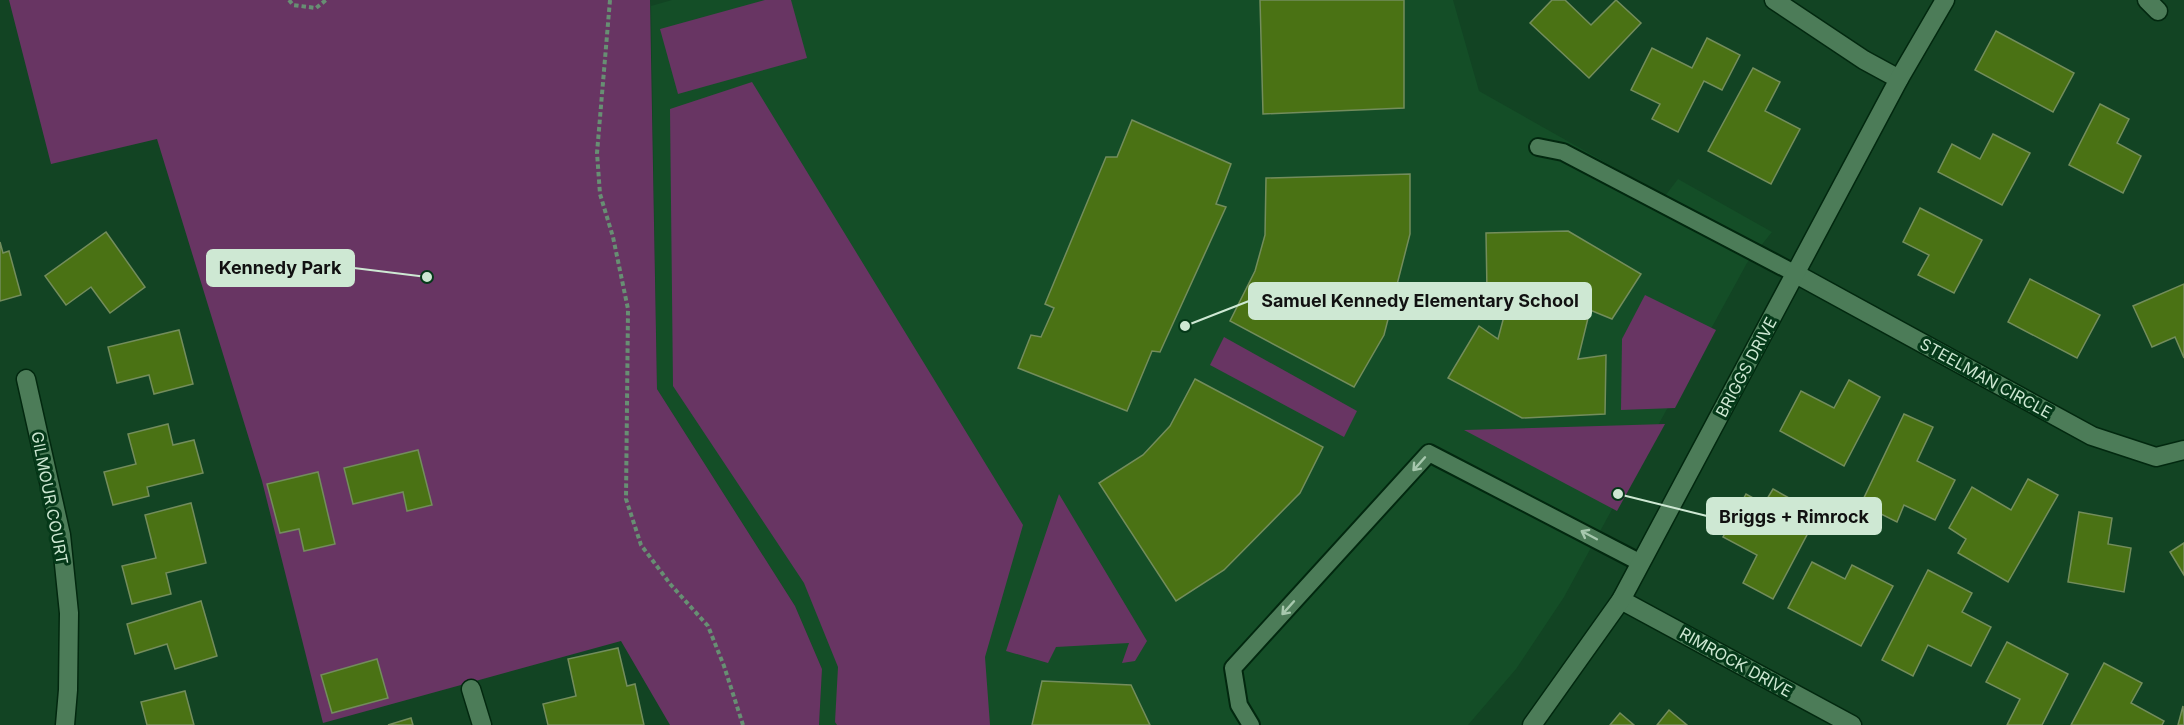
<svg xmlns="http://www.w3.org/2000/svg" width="2184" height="725" font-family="Inter,sans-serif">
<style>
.built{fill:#144e27}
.green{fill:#683563}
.building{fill:#4a7214;stroke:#738d5c;stroke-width:1.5}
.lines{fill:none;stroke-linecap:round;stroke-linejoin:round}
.lane-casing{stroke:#02280f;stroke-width:20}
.street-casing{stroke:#02280f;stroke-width:21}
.secondary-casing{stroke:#02280f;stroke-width:21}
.path{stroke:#678f73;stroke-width:4;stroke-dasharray:4.5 3;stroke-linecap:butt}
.lane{stroke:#4c7c58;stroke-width:16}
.street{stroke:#4c7c58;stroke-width:18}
.secondary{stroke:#4c7c58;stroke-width:18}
.oneway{stroke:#a7c8ae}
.labels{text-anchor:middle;stroke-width:6;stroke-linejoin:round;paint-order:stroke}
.street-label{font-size:16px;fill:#cee8d3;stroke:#053919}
.leader{fill:none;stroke:#cee8d3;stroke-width:2}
.callout-dot{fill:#cee8d3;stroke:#053919;stroke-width:2}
.callout{fill:#cee8d3;stroke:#cee8d3;stroke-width:2}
.callout-label{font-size:18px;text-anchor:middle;font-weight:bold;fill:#111}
</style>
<rect width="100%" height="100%" fill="#124423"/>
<path class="built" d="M672,0h781l26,91 186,105 13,-17 94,53 -25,31 -183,334 -48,72 -48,56h-649l3,-56 -27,-63 -138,-217 -6,-383z"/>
<g class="green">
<path d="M9,0h641l7,389 138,217 27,63 -3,56h-149l-49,-84 -298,82 -61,-242 -105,-342 -106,25z"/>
<path d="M765,0h26l16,58 -129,36 -18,-65z"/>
<path d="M752,82l271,443 -38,132 5,68h-153l-2,-3 3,-55 -34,-84 -131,-197 -3,-277z"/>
<path d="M1645,295l71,35 -41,78 -54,2 1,-71z"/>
<path d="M1224,337l133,74 -13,26 -134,-72z"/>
<path d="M1665,424l-48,87 -153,-81z"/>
<path d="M1059,494l88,147 -12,20 -13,2 7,-20 -73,4 -8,16 -42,-12z"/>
</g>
<g class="building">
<path d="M1260,0h144v108l-141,6z"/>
<path d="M1552,0h13l26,25 25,-25 25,23 -52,55 -59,-55z"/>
<path d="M1996,31l78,42 -21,39 -78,-42z"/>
<path d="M1707,38l33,17 -18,35 -18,-9 -26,51 -26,-13 8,-15 -29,-14 21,-42 40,20z"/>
<path d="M1753,68l27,14 -15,29 35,18 -29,55 -63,-33z"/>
<path d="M2100,104l29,15 -12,24 24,13 -18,37 -54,-28z"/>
<path d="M1132,120l99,44 -15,40 10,3 -66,145 -8,-1 -25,60 -109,-43 13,-33 10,2 13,-29 -9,-4 61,-147h11z"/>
<path d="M1993,134l37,19 -28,52 -64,-33 14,-28 28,15z"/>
<path d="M1410,174v60l-26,101 -30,52 -124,-66 25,-50 10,-36 1,-57z"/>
<path d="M1920,208l62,32 -28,53 -36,-18 11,-20 -26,-13z"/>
<path d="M1568,231l73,43 -29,45 -22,-9 -12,49 28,-4 -1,59 -83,4 -74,-40 31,-52 19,13 13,-49 -24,1 -1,-58z"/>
<path d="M106,232l39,55 -35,26 -19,-26 -25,18 -21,-29z"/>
<path d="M0,242l3,11 6,-2 12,44 -21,6z"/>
<path d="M2030,279l70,36 -23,43 -69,-36z"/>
<path d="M2184,284v74l-9,-21 -23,10 -19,-41z"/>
<path d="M179,330l14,54 -39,10 -5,-19 -32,8 -9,-36z"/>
<path d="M1195,379l128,68 -23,46 -76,77 -48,31 -77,-118 44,-28 27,-29z"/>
<path d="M1849,380l31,17 -36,69 -64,-35 21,-40 33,17z"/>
<path d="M1904,414l29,13 -16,34 38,19 -20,40 -31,-15 -7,17 -36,-18z"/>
<path d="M168,424l5,21 21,-5 9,33 -56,14 2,9 -36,9 -9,-33 32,-8 -8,-30z"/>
<path d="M418,450l14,55 -25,6 -4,-19 -50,12 -9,-36z"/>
<path d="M318,472l17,72 -31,7 -5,-22 -19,4 -13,-49z"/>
<path d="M2028,479l30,16 -50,87 -50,-29 8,-14 -17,-11 23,-41 39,23z"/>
<path d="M1773,489l45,25 -45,85 -30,-16 14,-28 -34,-18 23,-43 18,10z"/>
<path d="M191,503l15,60 -40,10 5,21 -39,10 -10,-38 34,-8 -11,-43z"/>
<path d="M2079,512l33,6 -4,26 23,4 -7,44 -56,-10z"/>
<path d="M2184,543v32l-14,-23z"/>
<path d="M1812,562l33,17 7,-14 41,21 -32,60 -73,-38z"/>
<path d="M1928,570l44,23 -10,19 29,15 -20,39 -43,-21 -15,31 -31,-16z"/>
<path d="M201,601l16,55 -42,13 -8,-25 -32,10 -8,-30z"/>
<path d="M2007,642l61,32 -26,51h-35l13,-26 -34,-17z"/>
<path d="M618,648l9,38 8,-2 9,41h-96l-5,-21 33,-8 -8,-37z"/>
<path d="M377,659l11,39 -56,15 -11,-38z"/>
<path d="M2104,663l38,20 -11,20 33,18 -2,4h-91z"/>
<path d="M1042,681l89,4 19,40h-118z"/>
<path d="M185,691l9,34h-47l-6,-23z"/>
<path d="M2183,706l1,19h-6z"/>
<path d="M1669,710l18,15h-30z"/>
<path d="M1620,713l14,12h-24z"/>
<path d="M411,718l2,7h-25z"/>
</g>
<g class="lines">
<g class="lane-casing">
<g id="lane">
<path d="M1538,147l25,5 233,122"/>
<path d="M1251,725l-12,-20 -6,-37 196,-215 212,110"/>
</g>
</g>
<g class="street-casing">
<g id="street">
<path d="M1774,0l90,60 35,19"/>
<path d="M2147,0l11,11"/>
<path d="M1796,274l296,162 64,21 28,-7"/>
<path d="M26,379l35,156 8,78 -1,77 -3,35"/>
<path d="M1621,600l231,125"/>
<path d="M471,689l11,36"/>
</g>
</g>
<g class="secondary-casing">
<path id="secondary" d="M1532,725l89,-125 278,-521 46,-79"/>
</g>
<g class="path">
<path d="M289,0l4,5 23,3 10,-8"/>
<path d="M610,0l-13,153 3,41 13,43 15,72 -2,190 15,46 30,40 37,41 16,40 19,59"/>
</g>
<use href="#lane" class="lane"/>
<use href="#street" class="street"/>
<use href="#secondary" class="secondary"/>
</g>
<defs><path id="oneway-shaft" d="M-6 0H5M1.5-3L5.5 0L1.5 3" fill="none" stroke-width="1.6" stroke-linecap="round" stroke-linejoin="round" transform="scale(1.5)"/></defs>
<g class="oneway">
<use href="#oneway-shaft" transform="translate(1419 464) rotate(132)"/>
<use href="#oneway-shaft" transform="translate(1589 535) rotate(-152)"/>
<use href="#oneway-shaft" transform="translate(1288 608) rotate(132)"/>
</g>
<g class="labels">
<g class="street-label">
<text transform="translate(1746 367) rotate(-62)" y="6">BRIGGS DRIVE</text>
<text transform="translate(1986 378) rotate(29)" y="6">STEELMAN CIRCLE</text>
<text transform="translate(50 498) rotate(79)" y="6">GILMOUR COURT</text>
<text transform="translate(1736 662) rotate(29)" y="6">RIMROCK DRIVE</text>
</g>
</g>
<path class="leader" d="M427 277L354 268M1185 326L1249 301M1618 494L1707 516"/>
<g class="callout-dot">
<circle cx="427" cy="277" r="6"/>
<circle cx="1185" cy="326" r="6"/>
<circle cx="1618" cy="494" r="6"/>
</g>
<g class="callout">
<rect x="207" y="250" width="147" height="36" rx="6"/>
<rect x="1249" y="283" width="342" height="36" rx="6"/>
<rect x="1707" y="498" width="174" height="36" rx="6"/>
</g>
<g class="callout-label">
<text x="280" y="274">Kennedy Park</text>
<text x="1420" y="307">Samuel Kennedy Elementary School</text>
<text x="1794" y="523">Briggs + Rimrock</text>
</g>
</svg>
